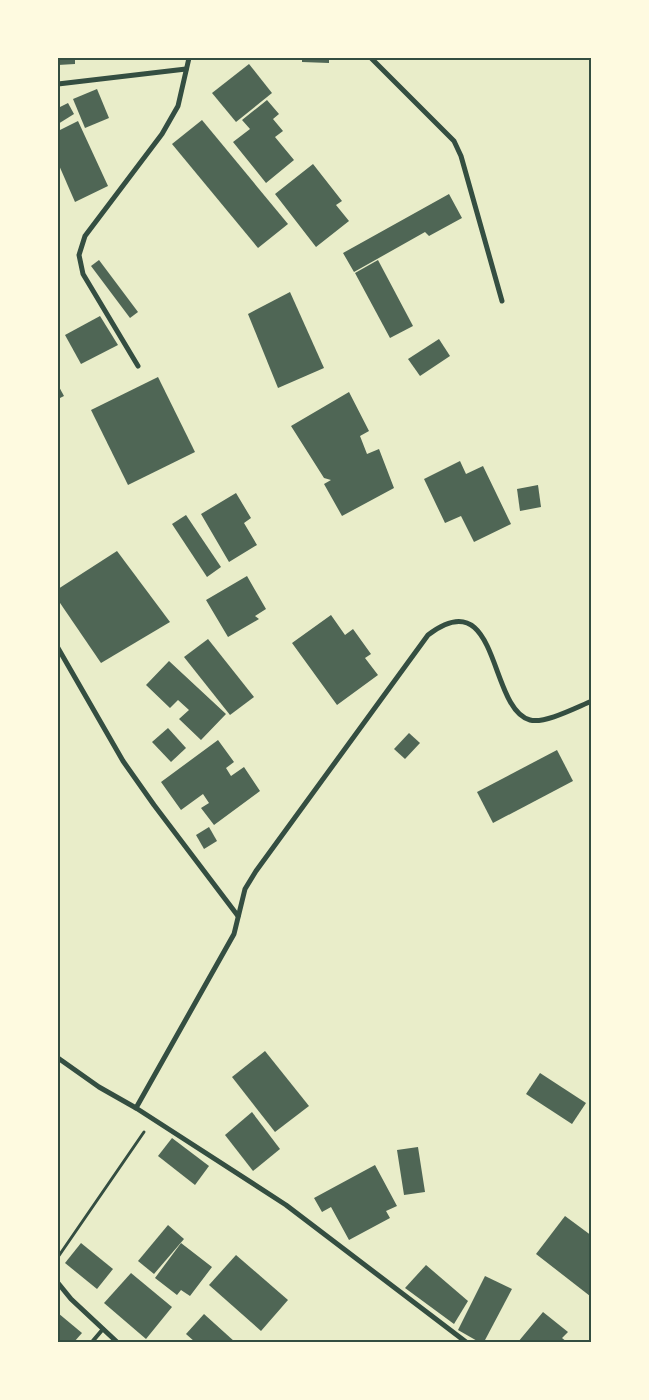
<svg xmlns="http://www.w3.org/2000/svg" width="649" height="1400" font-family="Georgia,serif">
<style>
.building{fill:#4f6655}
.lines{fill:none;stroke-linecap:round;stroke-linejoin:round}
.path{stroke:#344e41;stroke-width:3}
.service{stroke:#344e41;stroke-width:4}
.minor{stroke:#344e41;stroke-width:5}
.neatline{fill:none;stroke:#344e41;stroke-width:2}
</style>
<rect width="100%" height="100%" fill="#e9edc9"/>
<g class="building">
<path d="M58,58h17v6l-17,1z"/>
<path d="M302,58h27v5l-27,-1z"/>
<path d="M249,64l23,29 -36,29 -24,-29z"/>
<path d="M97,89l12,29 -24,10 -12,-29z"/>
<path d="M267,100l12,14 -6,5 10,12 -8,6 19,23 -28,23 -33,-41 17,-13 -8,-9z"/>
<path d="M68,103l6,11 -16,10v-16z"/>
<path d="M202,120l86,104 -30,24 -86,-104z"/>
<path d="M78,121l30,65 -33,16 -17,-39v-32z"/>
<path d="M313,164l29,37 -6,4 13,16 -33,26 -41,-53z"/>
<path d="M449,194l13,24 -33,18 -4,-4 -71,40 -11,-19z"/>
<path d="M99,260l39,52 -8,6 -39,-52z"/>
<path d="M378,260l35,66 -23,12 -35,-65z"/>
<path d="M290,292l34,76 -46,20 -30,-74z"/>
<path d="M100,316l18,29 -37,19 -16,-29z"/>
<path d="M439,339l11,17 -30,20 -12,-17z"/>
<path d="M158,377l37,75 -67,33 -37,-75z"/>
<path d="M58,385l6,11 -6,3z"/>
<path d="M349,392l20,39 -9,5 7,18 12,-5 15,39 -52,28 -18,-32 7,-4 -7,-2 -33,-52z"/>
<path d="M460,461l6,13 17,-8 28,58 -37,18 -13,-26 -16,7 -21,-44z"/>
<path d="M538,485l3,22 -21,4 -3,-22z"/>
<path d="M236,493l15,25 -7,5 13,22 -28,17 -28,-48z"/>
<path d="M186,515l35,52 -14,10 -35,-53z"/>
<path d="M117,551l53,71 -69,41 -43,-63v-11z"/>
<path d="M247,576l19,33 -11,7 4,3 -31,18 -22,-37z"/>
<path d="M331,615l14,20 8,-6 18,25 -6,4 13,17 -41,30 -45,-62z"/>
<path d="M208,639l46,58 -24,18 -46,-58z"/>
<path d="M169,661l57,53 -25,26 -22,-21 10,-9 -11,-10 -8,8 -24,-23z"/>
<path d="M168,728l18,20 -15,14 -19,-20z"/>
<path d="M409,733l11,10 -15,16 -11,-10z"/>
<path d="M218,740l16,22 -8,6 5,8 13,-9 16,24 -46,34 -13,-17 8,-5 -6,-9 -22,16 -20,-28z"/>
<path d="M557,750l16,31 -80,42 -16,-31z"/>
<path d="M209,827l8,14 -13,8 -8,-14z"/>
<path d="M265,1051l44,55 -34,26 -43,-55z"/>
<path d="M540,1073l46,30 -14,21 -46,-30z"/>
<path d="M252,1112l28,37 -27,22 -28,-36z"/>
<path d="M172,1138l37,28 -14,19 -37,-29z"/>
<path d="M418,1147l7,45 -21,3 -7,-45z"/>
<path d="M375,1165l22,41 -11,5 4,7 -41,22 -18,-33 -9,5 -8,-14z"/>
<path d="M565,1216l27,20 -2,60 -54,-42z"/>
<path d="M168,1225l16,14 -30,35 -16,-13z"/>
<path d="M81,1243l32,26 -16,20 -32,-26z"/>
<path d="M181,1243l31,24 -22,29 -9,-6 -4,5 -22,-17z"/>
<path d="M236,1255l52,45 -27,31 -52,-46z"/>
<path d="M426,1265l42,36 -14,23 -49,-36z"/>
<path d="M131,1273l41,34 -26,32 -42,-36z"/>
<path d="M485,1276l27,13 -28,53h-5l-21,-12z"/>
<path d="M543,1312l25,20 -6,6 5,4h-49z"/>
<path d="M58,1313l24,20 -8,9h-16z"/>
<path d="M204,1314l31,28h-40l-9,-8z"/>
</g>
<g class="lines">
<path class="path" d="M58,1257l86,-125"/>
<path class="service" d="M92,1342l11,-13"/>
<g class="minor">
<path d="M371,58l83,83 7,15 41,145"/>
<path d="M58,84l128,-15"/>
<path d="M138,366l-55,-92 -4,-19 6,-19 77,-102 16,-28 11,-48"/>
<path d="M58,648l65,113 31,44 84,111"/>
<path d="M58,1058l41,29 37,21 150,97 180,137"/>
<path d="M136,1108l98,-174 11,-45 11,-18 172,-236c72,-55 60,74 102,85 15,4 47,-13 62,-19"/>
<path d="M58,1283l13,16 46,43"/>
</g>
</g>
<rect width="649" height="1400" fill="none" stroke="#fefae0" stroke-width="118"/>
<rect x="59" y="59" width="531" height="1282" class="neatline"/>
</svg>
